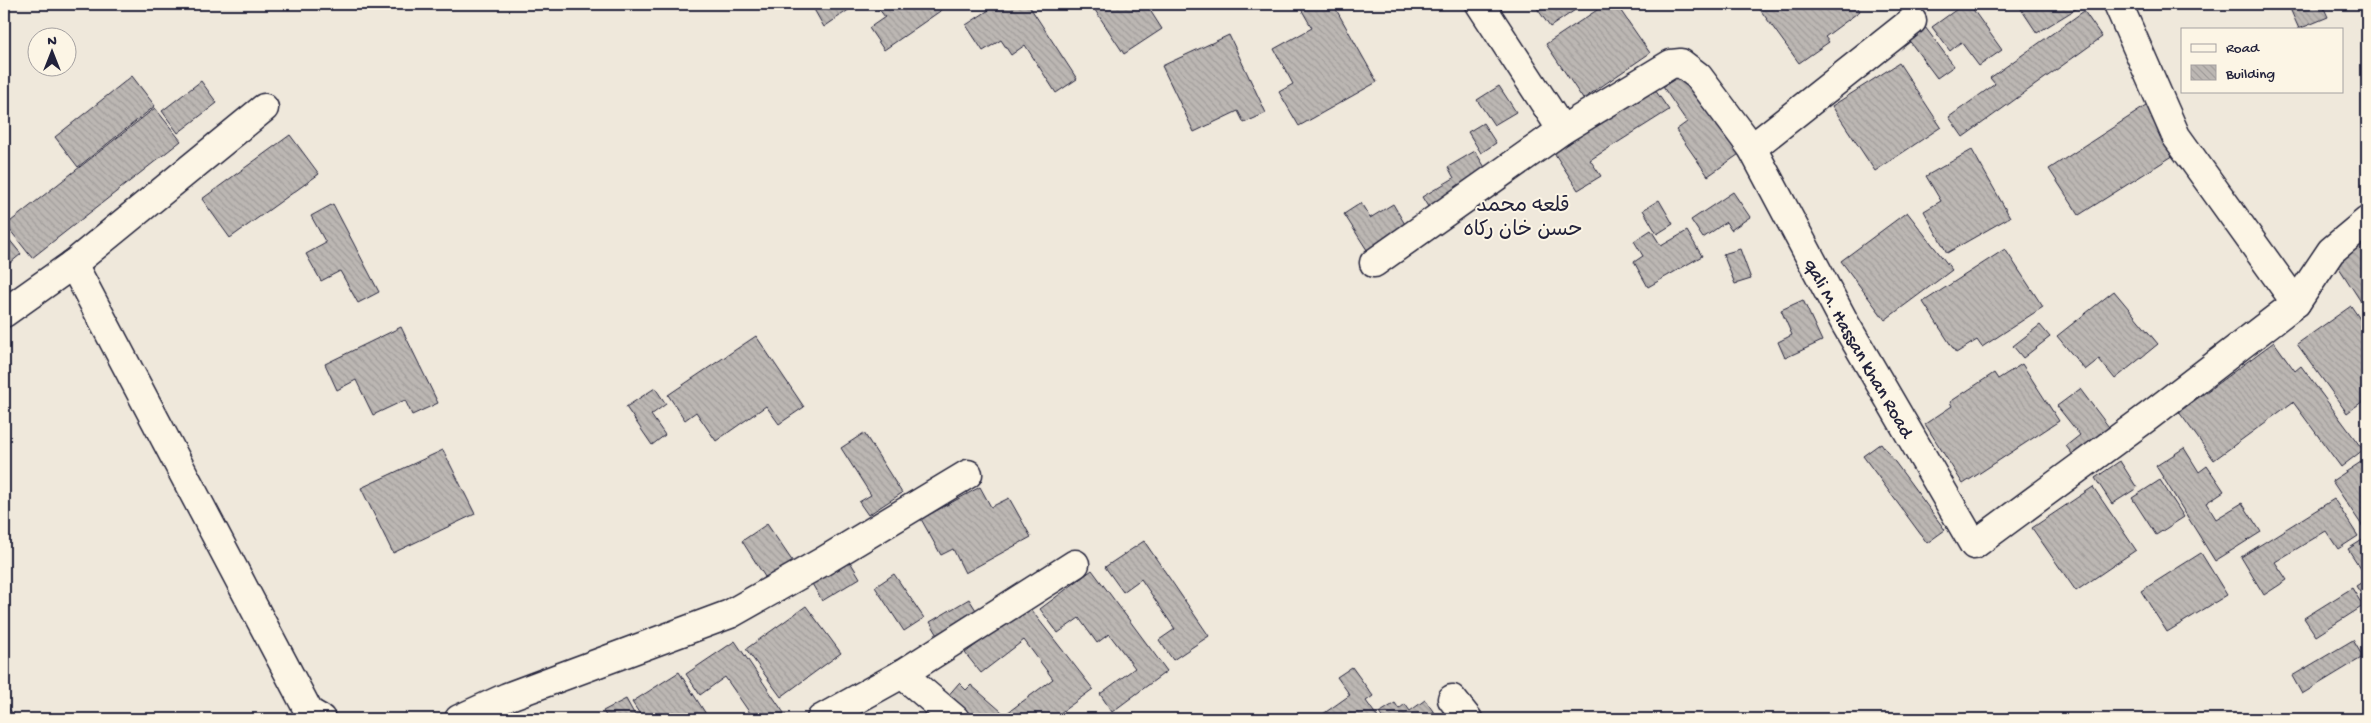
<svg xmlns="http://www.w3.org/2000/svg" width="2371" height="723" font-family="'Gochi Hand','Playpen Sans Arabic',sans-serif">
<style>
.building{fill:url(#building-back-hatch);stroke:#22223b}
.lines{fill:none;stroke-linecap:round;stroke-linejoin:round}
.minor-casing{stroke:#22223b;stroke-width:31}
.minor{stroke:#fcf5e5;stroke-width:28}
.labels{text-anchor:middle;stroke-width:4;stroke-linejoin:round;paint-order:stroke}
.street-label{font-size:19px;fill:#22223b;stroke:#fcf5e5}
.quarter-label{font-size:21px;fill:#22223b;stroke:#fcf5e5}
</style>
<defs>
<pattern id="building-back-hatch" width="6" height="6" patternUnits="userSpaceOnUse" patternTransform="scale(1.25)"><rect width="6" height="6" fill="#bcb7b3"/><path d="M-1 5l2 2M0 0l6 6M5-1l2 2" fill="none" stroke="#a19d9b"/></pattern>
</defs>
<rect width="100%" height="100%" fill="#efe8db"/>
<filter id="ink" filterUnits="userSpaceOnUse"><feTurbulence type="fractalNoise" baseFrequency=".02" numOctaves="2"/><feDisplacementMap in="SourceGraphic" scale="10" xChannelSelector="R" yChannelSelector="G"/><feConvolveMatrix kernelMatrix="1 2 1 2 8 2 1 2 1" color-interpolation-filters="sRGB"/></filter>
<g filter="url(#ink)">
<g class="building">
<path d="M811,4h46l-33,23z"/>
<path d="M875,4h68l3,3 -62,43 -15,-22 16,-11z"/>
<path d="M998,4h30l49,75 -21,14 -31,-48 -14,10 -10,-15 -18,11 -17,-26z"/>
<path d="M1091,4h55l16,25 -38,25z"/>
<path d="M1305,4h28l44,78 -78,44 -20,-34 14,-8 -19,-35 38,-21 -12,-21z"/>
<path d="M1534,4h50l-34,23z"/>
<path d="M1606,4h10l34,49 -67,46 -37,-55z"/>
<path d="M1756,4h99l5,7 -35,26 4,5 -30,21z"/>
<path d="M1964,4h5l33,46 -23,16 -18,-24 -11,9 -18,-24z"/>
<path d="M2029,4h55l-47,29 -16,-24z"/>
<path d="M2288,4h34l6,13 -29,12z"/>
<path d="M2084,11l18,26 -139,100 -14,-20 46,-33 -5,-6z"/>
<path d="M1925,27l29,39 -17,12 -29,-39z"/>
<path d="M1229,35l37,78 -22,10 -6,-12 -44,21 -32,-66z"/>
<path d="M1899,63l42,64 -66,44 -43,-65z"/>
<path d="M1684,72l58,80 -34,24 -32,-46 11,-8 -24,-35z"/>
<path d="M132,76l23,30 -77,61 -23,-30z"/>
<path d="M201,81l16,22 -39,30 -16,-22z"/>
<path d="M1499,86l17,26 -22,13 -17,-25z"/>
<path d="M1653,87l16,23 -79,50 11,16 -23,14 -25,-39z"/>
<path d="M2149,104l30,48 -100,63 -30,-46z"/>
<path d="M155,108l26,33 -149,117 -26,-33z"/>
<path d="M1483,123l13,20 -15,10 -13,-21z"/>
<path d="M290,135l29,39 -89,64 -28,-39z"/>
<path d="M1972,150l38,67 -63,36 -23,-42 17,-10 -15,-25z"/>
<path d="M1475,151l14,23 -59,36 -8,-13 32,-19 -6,-11z"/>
<path d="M1733,192l17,25 -19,13 -5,-8 -23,16 -12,-18z"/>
<path d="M1659,200l14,24 -16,10 -14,-24z"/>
<path d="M1361,203l9,15 23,-14 13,22 -39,24 -23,-36z"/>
<path d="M333,204l46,88 -21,11 -18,-32 -19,10 -15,-27 20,-11 -15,-27z"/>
<path d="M1907,212l45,58 -67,50 -44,-59z"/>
<path d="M1651,230l10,16 26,-15 15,25 -54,31 -14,-25 9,-6 -9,-15z"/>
<path d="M4,233l17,21 -17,14z"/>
<path d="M2367,239v72l-33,-51z"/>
<path d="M1740,249l11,30 -16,5 -12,-30z"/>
<path d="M2005,249l38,58 -61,40 -5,-7 -21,13 -33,-51z"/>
<path d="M2114,291l44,53 -43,35 -16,-20 -14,11 -28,-34z"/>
<path d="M1803,300l19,41 -37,17 -7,-16 14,-7 -11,-25z"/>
<path d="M2351,306l16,23v47l-2,1 2,4v17l-20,15 -50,-69z"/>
<path d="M2040,325l10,12 -27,21 -10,-12z"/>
<path d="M401,327l37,76 -26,12 -7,-15 -32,15 -17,-35 -19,10 -12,-26z"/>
<path d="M756,336l48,71 -25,17 -13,-18 -50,35 -20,-29 -11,8 -17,-25z"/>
<path d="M2274,342l21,29 6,-5 62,84 -22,17 -48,-65 -79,58 -35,-48z"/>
<path d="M2022,364l37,57 -96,63 -38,-60 27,-18 -2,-4 44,-29 4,6z"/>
<path d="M655,388l11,16 -15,11 14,20 -13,10 -26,-38z"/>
<path d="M2080,389l35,46 -36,28 -13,-17 14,-11 -23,-29z"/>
<path d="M864,433l38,60 -34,22 -9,-13 12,-7 -30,-47z"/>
<path d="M1881,443l64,87 -18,13 -64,-87z"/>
<path d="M2184,448l15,24 8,-6 17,25 -18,12 10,16 26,-16 19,29 -46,29 -59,-95z"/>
<path d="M443,450l32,64 -82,39 -32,-65z"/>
<path d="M2367,458v67l-4,2 -31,-46z"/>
<path d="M2120,461l17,27 -25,16 -17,-26z"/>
<path d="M2160,480l24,37 -28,18 -24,-37z"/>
<path d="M980,487l11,20 18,-9 22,39 -66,36 -12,-24 -12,6 -20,-36z"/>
<path d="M2093,487l43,63 -60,41 -44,-63z"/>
<path d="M2334,499l24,37 -20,13 -12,-18 -51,31 12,18 -23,15 -23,-38z"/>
<path d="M767,524l26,38 -26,18 -25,-39z"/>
<path d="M2367,537v41l-19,-29z"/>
<path d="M1144,541l65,95 -36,24 -14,-20 16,-11 -34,-50 -18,13 -18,-25z"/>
<path d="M2201,553l26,42 -60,37 -26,-41z"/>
<path d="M849,560l11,18 -38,23 -11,-19z"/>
<path d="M1092,570l75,101 -55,41 -12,-18 35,-26 -26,-34 -12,9 -18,-25 -21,15 -18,-24z"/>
<path d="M894,574l30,44 -20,13 -29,-44z"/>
<path d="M2367,579v24l-11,-17z"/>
<path d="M2352,588l11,18 -47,30 -12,-18z"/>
<path d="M969,599l12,19 -39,24 -12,-20z"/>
<path d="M806,606l35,47 -60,44 -35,-48z"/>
<path d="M1028,606l65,83 -41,30h-40l-5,-6 46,-34 -29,-39 -43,33 -16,-20z"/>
<path d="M2353,640l10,17 -61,37 -10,-18z"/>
<path d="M735,641l53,78h-34l-29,-42 -25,18 -14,-21z"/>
<path d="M1352,667l21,29 -7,5 13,18h-63l34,-24 -13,-18z"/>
<path d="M679,672l27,42 -7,5h-56l-11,-17z"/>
<path d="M959,683l7,7 5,-5 38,33 -40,1 -23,-21z"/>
<path d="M626,699l11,20h-29l-5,-8z"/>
<path d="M1425,700l10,14 -7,5h-45l-4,-6 16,-10 4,6 6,-5 5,7z"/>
<path d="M4,702l13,17h-13z"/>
</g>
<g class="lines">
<g class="minor-casing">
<g id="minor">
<path d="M1480,4l82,126"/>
<path d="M2118,4l58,132 120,167"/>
<path d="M1752,148l160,-127"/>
<path id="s1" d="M1374,263l188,-133 109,-66 10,-1 17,13 54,72 94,177 128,220 175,-129 147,-113 35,-52 36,-30"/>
<path d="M73,264l236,448 12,7"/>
<path d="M4,313l69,-49 191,-156"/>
<path d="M902,674l53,45"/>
<path d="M1452,699l16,20"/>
<path d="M459,719l48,-22 223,-83 92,-52 146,-88"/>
<path d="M821,719l81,-45 173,-110"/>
</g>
</g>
<use href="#minor" class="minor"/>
</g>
</g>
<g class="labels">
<g class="street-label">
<text dy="7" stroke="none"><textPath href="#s1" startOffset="706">qali M. Hassan khan Road</textPath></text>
</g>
<g class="quarter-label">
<text x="1523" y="211">قلعه محمد<tspan x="1523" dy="24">حسن خان رکاه</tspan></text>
</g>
</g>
<rect width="2371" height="723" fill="none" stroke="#fcf5e5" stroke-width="20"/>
<rect x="10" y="10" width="2351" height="703" fill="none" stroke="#22223b" stroke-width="2" filter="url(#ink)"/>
<rect x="2181" y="28" width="162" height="65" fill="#fcf5e5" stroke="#a5a1a1"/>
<rect x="2191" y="44" width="25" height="8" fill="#fcf5e5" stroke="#a5a1a1"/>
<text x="2226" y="52" font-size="15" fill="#22223b">Road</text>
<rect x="2191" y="65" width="25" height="15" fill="url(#building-back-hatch)" stroke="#a5a1a1"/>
<text x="2226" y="78" font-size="15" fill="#22223b">Building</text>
<g transform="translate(52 52)"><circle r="24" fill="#fcf5e5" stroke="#a5a1a1"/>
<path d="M0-4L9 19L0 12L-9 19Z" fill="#22223b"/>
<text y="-8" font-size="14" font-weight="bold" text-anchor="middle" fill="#22223b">N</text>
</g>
</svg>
